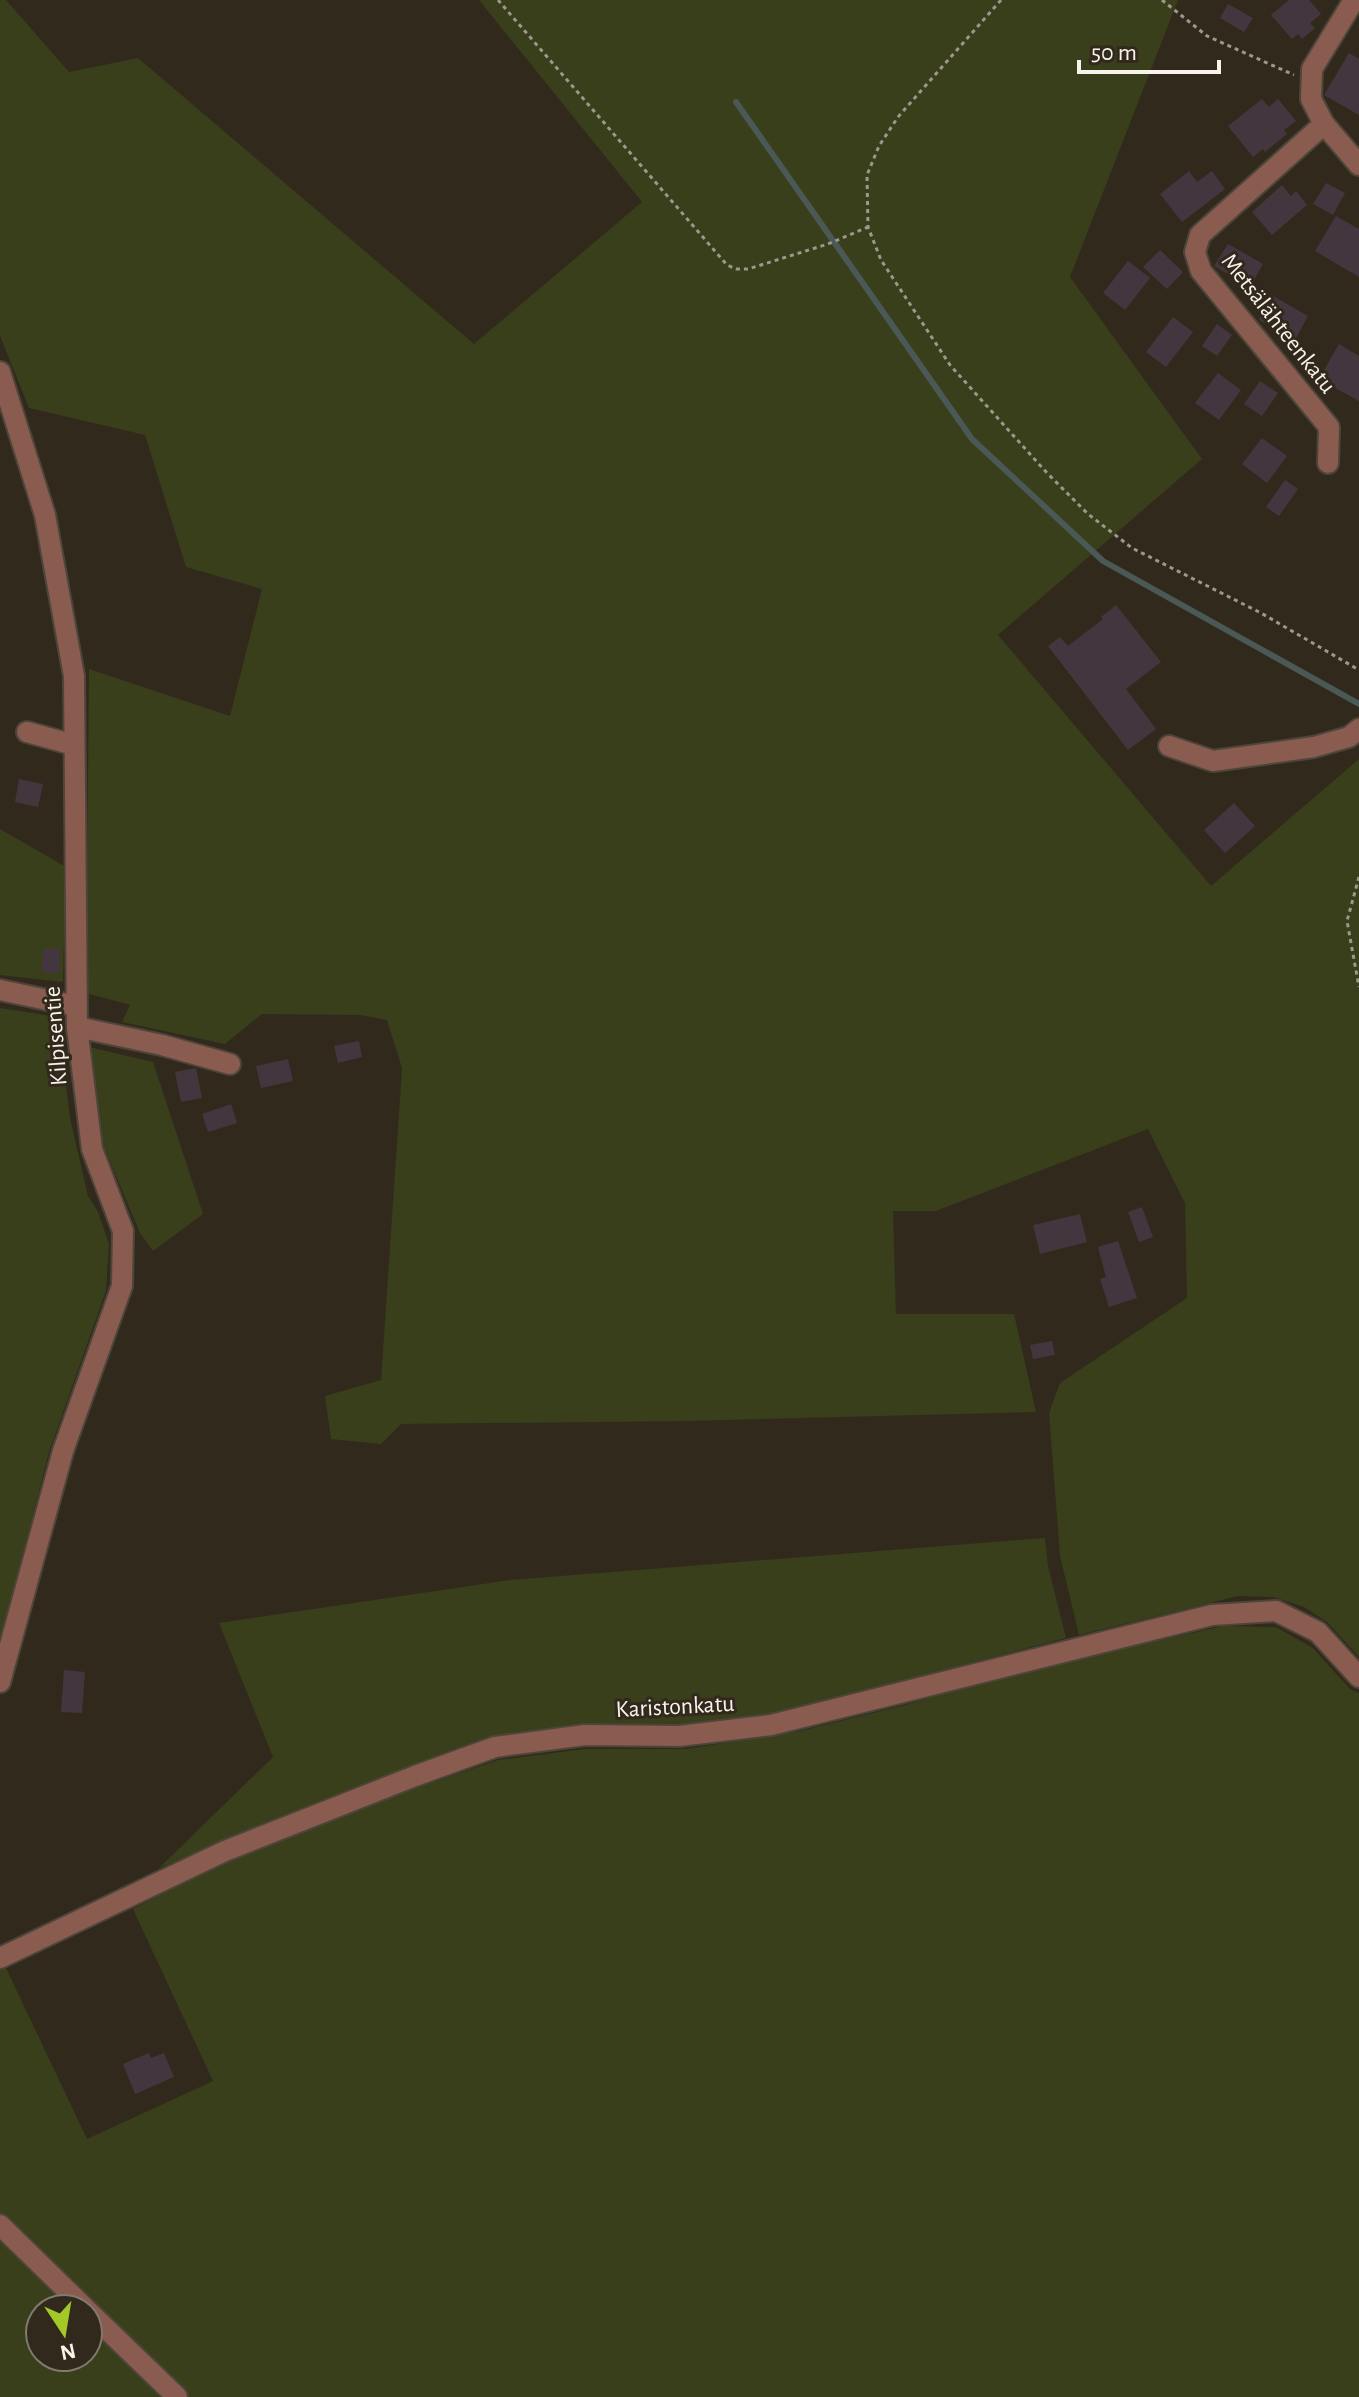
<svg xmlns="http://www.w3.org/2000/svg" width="1359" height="2397" font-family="'Alegreya Sans',sans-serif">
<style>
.green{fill:#393e1b}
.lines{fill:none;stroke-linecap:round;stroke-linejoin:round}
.stream{stroke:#4a5856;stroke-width:6}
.building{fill:#44363f}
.minor-casing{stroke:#4e453a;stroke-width:24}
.path{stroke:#9e978e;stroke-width:3;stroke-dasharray:4 4;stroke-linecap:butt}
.minor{stroke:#895c4f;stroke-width:20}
.labels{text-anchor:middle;stroke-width:6;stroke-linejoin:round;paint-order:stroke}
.street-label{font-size:24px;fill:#f8f3eb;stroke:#32291d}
</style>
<rect width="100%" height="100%" fill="#32291d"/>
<g class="green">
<path d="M0,0h6l63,72 69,-14 336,286 168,-142 -163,-202h699l-108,277 132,182 -204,176 213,251 148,-127v898l-32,-35 -23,-15 -31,-10 -35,-1 -159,39 -19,-79 -11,-143 11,-30 127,-85 -2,-95 -37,-74 -212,82h-43l3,103h118l22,98 -349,9 -286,3 -20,20 -50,-5 -6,-43 56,-16 21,-312 -15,-48 -27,-5 -98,-1 -37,30 -103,-22 8,-17 -44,-12 3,-324 141,47 32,-127 -76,-22 -41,-132 -116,-27 -29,-72z"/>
<path d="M0,829l66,38 -3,115 -63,-7z"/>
<path d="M0,1008l58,9 12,101 18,78 10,16 11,32 -3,47 -57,161 -49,192z"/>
<path d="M89,1047l64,15 50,152 -50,37 -13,-18 -40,-95z"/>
<path d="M1045,1538l3,28 18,72 -308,80 -83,10 -91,-3 -95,12 -330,131 114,-111 -54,-134 291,-43z"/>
<path d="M1223,1626l53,1 37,21 37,41 9,4v704h-1170l-189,-184v-243l6,-2 81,171 126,-58 -80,-172 94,-50 170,-65 101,-34 86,-11h101l115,-18 105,-26 106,-31z"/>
<path d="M0,2236l76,73h-36v48h48v-36l79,76h-167z"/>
</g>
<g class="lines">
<path class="stream" d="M736,102l236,337 131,122 256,143"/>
</g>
<g class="building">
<path d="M1289,0h20l12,14 -11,9 5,5 -13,11 -4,-5 -6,5 -21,-24z"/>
<path d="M1228,4l25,14 -9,14 -24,-14z"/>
<path d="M1349,53l10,6v56l-35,-20z"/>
<path d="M1262,99l7,8 9,-8 18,22 -12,9 3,4 -22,18 -2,-3 -10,8 -25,-31z"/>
<path d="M1189,171l8,11 15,-11 13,18 -43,33 -22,-28z"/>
<path d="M1326,183l19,10 -12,22 -20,-11z"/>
<path d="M1282,185l9,11 5,-5 11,14 -35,30 -20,-23z"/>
<path d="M1336,216l23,13v48l-44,-26z"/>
<path d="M1228,244l35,20 -13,23 -36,-21z"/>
<path d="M1160,250l23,22 -16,17 -24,-22z"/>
<path d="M1128,261l22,17 -25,32 -22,-17z"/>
<path d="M1273,296l35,20 -13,24 -36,-20z"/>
<path d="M1173,317l20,15 -27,35 -20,-15z"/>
<path d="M1217,324l15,11 -15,21 -15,-10z"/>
<path d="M1339,344l20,12v45l-40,-22z"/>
<path d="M1218,373l23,17 -22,30 -24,-17z"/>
<path d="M1260,381l18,12 -16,23 -18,-12z"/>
<path d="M1262,438l25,18 -20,27 -25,-19z"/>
<path d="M1285,480l13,9 -19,27 -13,-9z"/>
<path d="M1116,605l45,57 -35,27 30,40 -28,21 -80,-104 12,-9 8,9 35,-27 -2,-2z"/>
<path d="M19,779l24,5 -5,23 -23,-5z"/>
<path d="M1234,803l21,23 -30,27 -21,-23z"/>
<path d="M43,948l17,1 -1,24 -17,-1z"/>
<path d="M359,1041l3,16 -24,6 -4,-17z"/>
<path d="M288,1059l5,22 -32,7 -5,-22z"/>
<path d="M196,1068l6,30 -21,4 -6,-30z"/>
<path d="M231,1104l6,19 -29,9 -6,-18z"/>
<path d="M1142,1207l11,30 -14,5 -11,-30z"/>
<path d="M1080,1214l7,28 -47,12 -7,-29z"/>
<path d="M1118,1241l19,57 -28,9 -9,-28 6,-2 -8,-30z"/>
<path d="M1052,1341l3,14 -22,4 -3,-14z"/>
<path d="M64,1670l21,2 -3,41 -21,-1z"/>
<path d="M149,2053l2,5 13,-5 10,24 -39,17 -12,-30z"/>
</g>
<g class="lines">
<g class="minor-casing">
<g id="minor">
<path d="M1354,0l-42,69 -1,30 13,25 35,41"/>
<path d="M1324,124l-124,111 -5,17 6,19 128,156 -1,36"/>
<path d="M0,372l45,143 29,161 3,351 15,122 31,82 -1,55 -59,165 -63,231"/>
<path d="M27,732l47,13"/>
<path d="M1169,746l44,15 101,-14 35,-10 10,-8"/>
<path d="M0,990l76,16"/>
<path d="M77,1027l85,18 68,19"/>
<path d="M0,1958l225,-107 190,-75 80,-29 90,-12 94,1 92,-11 441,-110 64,-4 42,21 41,45"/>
<path d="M0,2225l86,84"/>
<path d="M88,2311l89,86"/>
</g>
</g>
<g class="path">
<path d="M498,0l229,265 9,4h12l80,-25 40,-17"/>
<path d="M1001,0l-103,117 -19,29 -12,29 1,52 13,33 69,105 97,108 41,41 44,34 129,65 98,57"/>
<path d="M1162,0l45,36 87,39"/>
<path d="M1359,877l-12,44 12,66"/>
</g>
<use href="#minor" class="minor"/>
</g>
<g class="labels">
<g class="street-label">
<text transform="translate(1279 323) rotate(52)" y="8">Metsälähteenkatu</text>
<text transform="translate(55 1036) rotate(-94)" y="8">Kilpisentie</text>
<text transform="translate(675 1706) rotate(-3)" y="8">Karistonkatu</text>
</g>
</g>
<g transform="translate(64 2333) rotate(168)"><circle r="38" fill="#32291d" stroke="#817a6f" stroke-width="2"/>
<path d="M0-6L14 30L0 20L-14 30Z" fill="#a3c927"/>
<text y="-12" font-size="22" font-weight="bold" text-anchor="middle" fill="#f8f3eb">N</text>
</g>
<path d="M1079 60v12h140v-12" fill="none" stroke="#f8f3eb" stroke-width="4"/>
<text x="1091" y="60" font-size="24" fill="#f8f3eb" stroke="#32291d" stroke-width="6" paint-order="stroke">50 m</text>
</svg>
